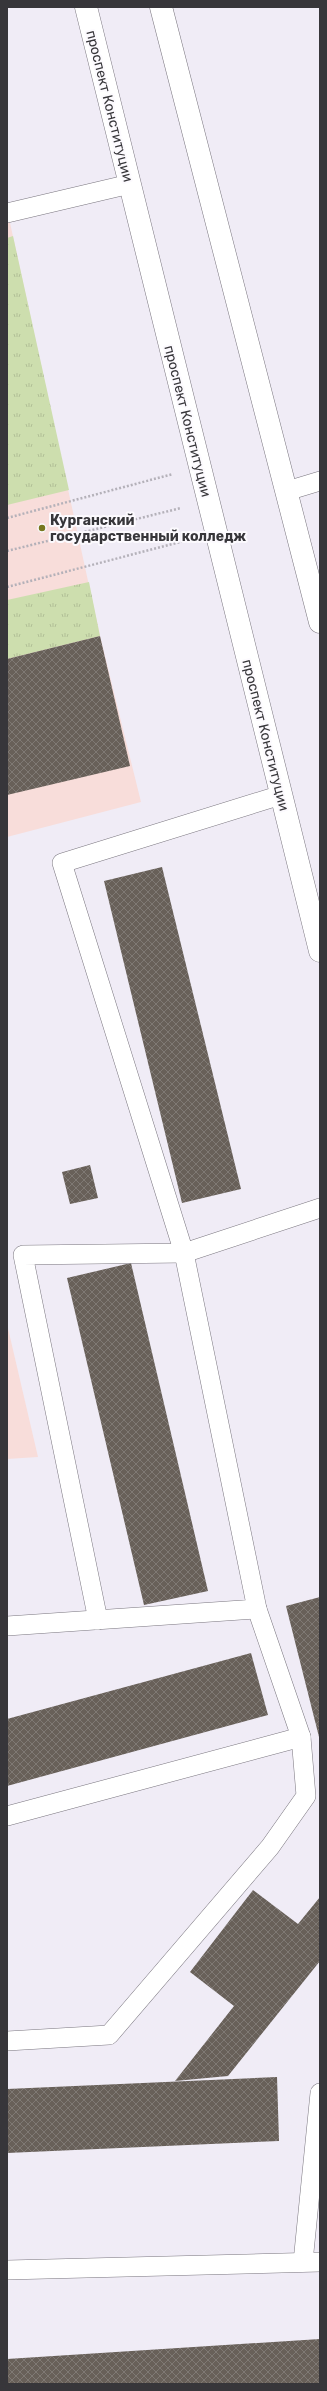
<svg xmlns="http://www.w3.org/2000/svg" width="327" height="2391" font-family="Rubik,sans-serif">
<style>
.education{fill:#f8ddda}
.grass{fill:url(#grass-tufts)}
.building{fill:url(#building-cross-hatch)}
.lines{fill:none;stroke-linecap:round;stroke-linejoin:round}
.service-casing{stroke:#7a767f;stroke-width:20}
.secondary-casing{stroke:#7a767f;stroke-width:23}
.path{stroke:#b4b1b9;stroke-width:2.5;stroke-dasharray:2 2;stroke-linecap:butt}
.service{stroke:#fff;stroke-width:19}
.secondary{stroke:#fff;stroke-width:22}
.poi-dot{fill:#77771e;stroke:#fcfafe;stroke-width:1.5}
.labels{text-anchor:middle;stroke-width:4;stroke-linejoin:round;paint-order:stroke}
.street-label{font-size:14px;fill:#37363a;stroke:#fcfafe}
.poi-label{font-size:14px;font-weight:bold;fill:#37363a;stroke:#fcfafe;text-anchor:start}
</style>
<defs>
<pattern id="grass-tufts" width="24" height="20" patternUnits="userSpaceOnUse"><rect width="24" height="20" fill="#cddeae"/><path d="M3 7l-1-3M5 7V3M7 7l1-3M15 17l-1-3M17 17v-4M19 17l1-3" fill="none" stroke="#b1bf96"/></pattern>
<pattern id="building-cross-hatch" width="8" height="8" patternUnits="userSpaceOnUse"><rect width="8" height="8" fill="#686059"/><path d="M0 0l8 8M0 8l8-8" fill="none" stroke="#7f7974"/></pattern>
</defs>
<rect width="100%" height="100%" fill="#f0ecf6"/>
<g class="education">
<path d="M7,209l93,427 41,166 -134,35z"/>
<path d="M7,1324l31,133 -31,2z"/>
</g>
<g class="grass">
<path d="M13,236l56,254 -62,15v-267z"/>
<path d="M89,582l11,54 -93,23v-59z"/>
</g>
<g class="building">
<path d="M100,636l30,130 -123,29v-136z"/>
<path d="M162,867l79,322 -59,14 -78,-322z"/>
<path d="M90,1165l8,33 -28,6 -8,-32z"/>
<path d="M131,1263l77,328 -64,14 -77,-327z"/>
<path d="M320,1597v139l-1,1 -33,-131z"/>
<path d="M251,1653l17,62 -261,71v-67z"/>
<path d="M253,1890l45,34 22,-27v64l-92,115 -53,5 59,-75 -44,-34z"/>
<path d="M277,2077l2,64 -272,12v-64z"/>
<path d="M320,2339v45h-313v-25z"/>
</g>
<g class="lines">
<g class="service-casing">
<g id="service">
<path d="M7,213l123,-29"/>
<path d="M287,491l33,-10"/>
<path d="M98,1620l-75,-365 161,-2 -122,-390 219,-68"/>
<path d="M7,1626l250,-17 -73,-356 136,-45"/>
<path d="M7,1816l294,-79 -44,-128"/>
<path d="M7,2041l102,-6 161,-188 36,-51 -5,-59"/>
<path d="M303,2262l17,-169"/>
<path d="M7,2270l313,-8"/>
</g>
</g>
<g class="secondary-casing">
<g id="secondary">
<path d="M86,7l234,944"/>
<path d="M161,7l159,615"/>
</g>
</g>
<g class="path">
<path d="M7,518l166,-44"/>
<path d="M7,551l174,-43"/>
<path d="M7,587l181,-47"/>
</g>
<use href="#service" class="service"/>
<use href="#secondary" class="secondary"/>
</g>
<circle class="poi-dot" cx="42" cy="528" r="4"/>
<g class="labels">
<g class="street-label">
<text transform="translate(110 106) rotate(76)" y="5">проспект Конституции</text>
<text transform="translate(188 421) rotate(76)" y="5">проспект Конституции</text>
<text transform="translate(266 735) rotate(76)" y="5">проспект Конституции</text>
</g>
<g class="poi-label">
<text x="50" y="525">Курганский<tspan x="50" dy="16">государственный колледж</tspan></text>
</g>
</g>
<rect width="327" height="2391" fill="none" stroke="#37363a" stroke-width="16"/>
</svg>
